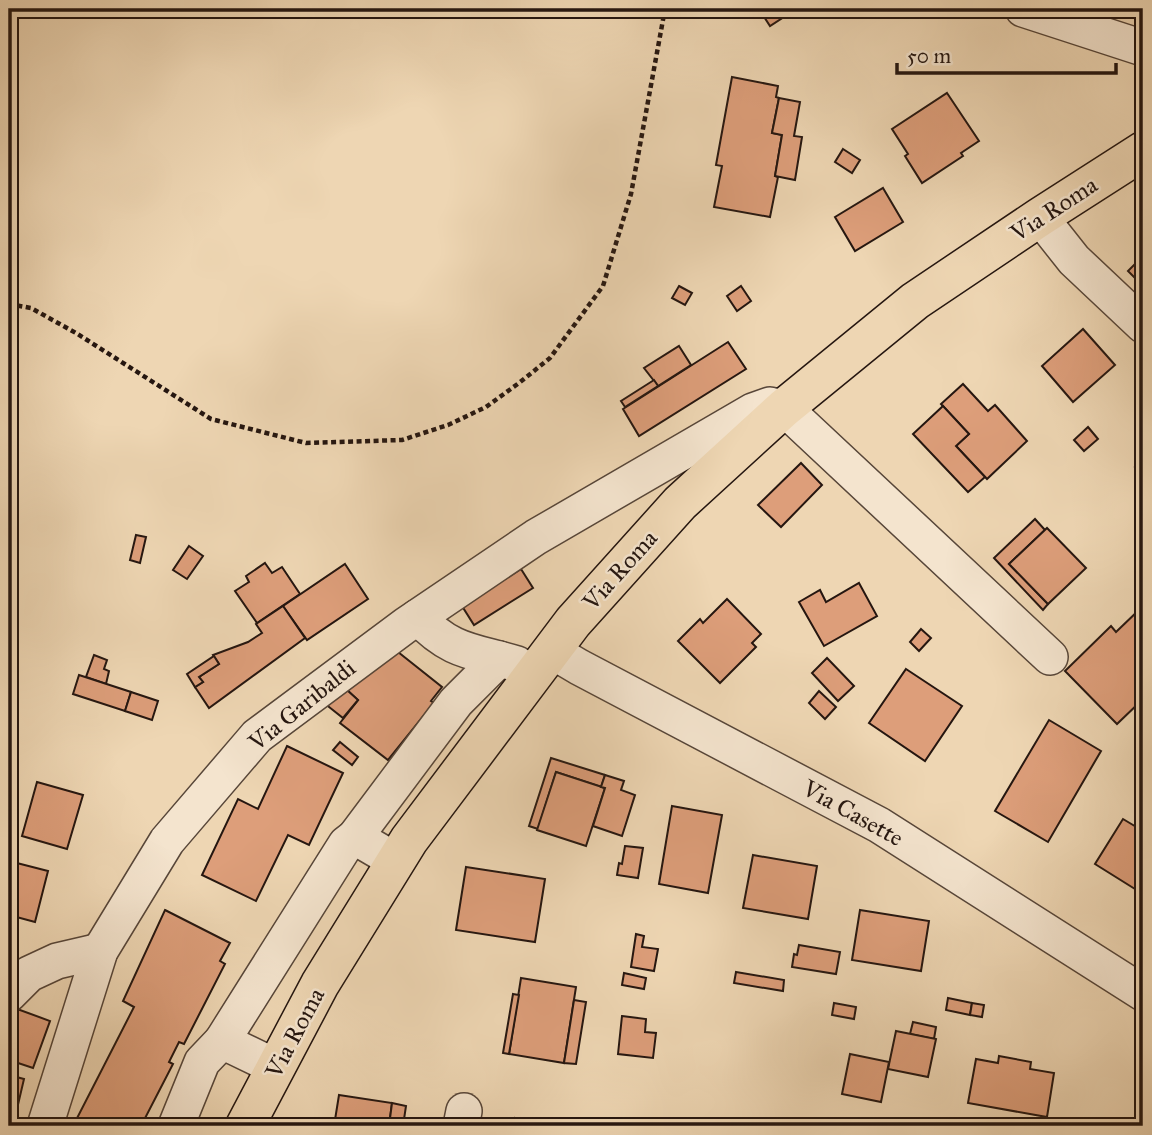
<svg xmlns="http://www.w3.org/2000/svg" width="1152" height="1135" font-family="'IM FELL Great Primer',serif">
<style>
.building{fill:#dd9e7a;stroke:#251610;stroke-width:2}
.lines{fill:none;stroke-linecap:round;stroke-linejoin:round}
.minor-casing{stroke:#574639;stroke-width:38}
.major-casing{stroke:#251610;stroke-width:41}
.path{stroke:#251610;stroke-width:4.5;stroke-dasharray:5 3.5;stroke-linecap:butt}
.minor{stroke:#f4e4ce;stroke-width:35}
.major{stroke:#eed6b3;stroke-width:38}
.labels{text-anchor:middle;stroke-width:5;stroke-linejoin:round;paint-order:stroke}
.street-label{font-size:24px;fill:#251610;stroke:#f4e4ce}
</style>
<rect width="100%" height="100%" fill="#eed6b3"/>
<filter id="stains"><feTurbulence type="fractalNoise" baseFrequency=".00286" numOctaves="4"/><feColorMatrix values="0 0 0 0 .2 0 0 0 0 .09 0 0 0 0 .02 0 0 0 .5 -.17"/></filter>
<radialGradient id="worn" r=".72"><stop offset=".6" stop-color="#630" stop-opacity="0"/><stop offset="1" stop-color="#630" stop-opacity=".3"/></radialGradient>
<g class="building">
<path d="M759,9h28l3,4 -20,13z"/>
<path d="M732,77l46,9 -2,11 3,1 -7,35 10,2 -7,41 3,1 -8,40 -56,-10 8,-41 -6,-1z"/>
<path d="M947,93l32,48 -18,12 2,3 -41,27 -17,-27 3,-2 -16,-25z"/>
<path d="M779,98l21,4 -6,34 8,1 -7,43 -20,-4 7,-41 -10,-2z"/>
<path d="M843,149l17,11 -8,13 -17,-11z"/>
<path d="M883,188l20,34 -48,29 -20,-34z"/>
<path d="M1143,256v30l-15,-15z"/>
<path d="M679,286l13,7 -7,12 -13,-7z"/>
<path d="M741,286l10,15 -14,10 -10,-15z"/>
<path d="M1083,329l32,36 -42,37 -31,-36z"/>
<path d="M728,342l18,27 -107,67 -16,-27z"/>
<path d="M679,346l12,19 -33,21 -14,-18z"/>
<path d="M654,380l4,6 -33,21 -4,-6z"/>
<path d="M963,384l25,27 7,-6 32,36 -40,38 -31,-33 13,-12 -28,-30z"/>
<path d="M943,406l26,28 -13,12 29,31 -17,15 -55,-58z"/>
<path d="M1088,427l10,12 -14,12 -10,-11z"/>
<path d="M1143,459v16l-8,-8z"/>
<path d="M801,463l21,22 -41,42 -23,-22z"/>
<path d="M1035,519l10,11 -36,34 39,40 -5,6 -49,-52z"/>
<path d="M1047,528l39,40 -38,36 -39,-40z"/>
<path d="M136,535l10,2 -6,26 -10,-3z"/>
<path d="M189,546l14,10 -16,23 -14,-9z"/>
<path d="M265,563l7,10 10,-6 18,27 -43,29 -22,-32 14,-9 -3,-6z"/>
<path d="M345,564l23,35 -61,41 -24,-34z"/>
<path d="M521,569l12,19 -59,37 -12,-19z"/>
<path d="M859,583l18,33 -53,30 -25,-44 21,-12 6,12z"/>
<path d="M727,599l34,35 -9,9 4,4 -36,36 -42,-42 22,-22 3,4z"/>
<path d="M283,606l22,32 -96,70 -14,-21 8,-5 -4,-5 20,-13 -6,-9 35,-13 14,-9 -6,-9z"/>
<path d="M1141,608l2,2v89l-26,25 -52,-53 46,-45 5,6z"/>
<path d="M921,629l10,9 -12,13 -9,-9z"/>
<path d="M393,648l49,39 -11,14 3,2 -46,57 -48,-37 18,-23 -11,-10z"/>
<path d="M94,655l13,5 -3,9 5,2 -3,13 -20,-7z"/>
<path d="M214,656l5,8 -20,13 4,5 -8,5 -8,-13z"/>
<path d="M827,658l27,28 -16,15 -26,-28z"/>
<path d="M906,669l56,37 -37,55 -56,-38z"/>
<path d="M79,675l52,17 -6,19 -52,-17z"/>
<path d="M347,690l11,10 -15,18 -19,-15z"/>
<path d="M819,691l17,16 -11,12 -16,-16z"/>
<path d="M131,692l27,9 -6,19 -27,-9z"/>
<path d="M1049,720l52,31 -53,91 -53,-31z"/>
<path d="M340,742l18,15 -6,8 -19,-15z"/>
<path d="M287,746l56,27 -34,72 -21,-10 -32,66 -54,-26 36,-76 20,10z"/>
<path d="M551,758l54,17 -4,12 -45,-15 -18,57 -9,-3z"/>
<path d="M556,772l49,16 -19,58 -49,-16z"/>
<path d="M605,775l19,6 -3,9 14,5 -13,41 -29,-10 12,-38 -4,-1z"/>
<path d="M37,782l46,13 -16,54 -45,-13z"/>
<path d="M672,806l50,9 -14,78 -49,-9z"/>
<path d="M1123,819l20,12v63l-48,-30z"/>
<path d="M625,846l18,2 -5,30 -21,-3 2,-12 3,1z"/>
<path d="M753,855l64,11 -9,53 -65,-11z"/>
<path d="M9,861l39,10 -13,51 -26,-7z"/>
<path d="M466,867l79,12 -10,63 -79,-12z"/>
<path d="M165,910l65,33 -10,18 5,3 -41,80 -5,-2 -10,20 4,2 -32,62h-68l61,-119 -11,-6z"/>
<path d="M860,910l69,11 -8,50 -69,-11z"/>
<path d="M636,934l8,2 -2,11 16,2 -4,22 -23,-4z"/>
<path d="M799,945l41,7 -4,22 -44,-7 2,-13 3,1z"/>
<path d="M736,972l48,8 -1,11 -49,-8z"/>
<path d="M624,973l22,5 -2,11 -22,-4z"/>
<path d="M521,978l55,9 -12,76 -55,-9z"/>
<path d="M513,994l6,1 -10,59 -6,-1z"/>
<path d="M948,998l24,5 -2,12 -24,-5z"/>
<path d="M574,1000l12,2 -10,62 -12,-1z"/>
<path d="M834,1003l22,4 -2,12 -22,-4z"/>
<path d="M972,1003l12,2 -2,12 -12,-2z"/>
<path d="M9,1006l41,15 -17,47 -24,-8z"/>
<path d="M622,1016l24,3 -1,13 11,1 -3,25 -35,-4z"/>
<path d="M913,1022l23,5 -2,12 -24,-5z"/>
<path d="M896,1031l40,8 -8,38 -40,-8z"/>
<path d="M850,1054l39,8 -8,40 -39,-8z"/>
<path d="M999,1056l32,6 -1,7 24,4 -7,44 -79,-14 8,-44 22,4z"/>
<path d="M9,1075l15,4 -11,47h-4z"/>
<path d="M339,1095l53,8 -3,23h-55z"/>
<path d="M392,1103l14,3 -3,20h-14z"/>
<path d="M515,1118l43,7v1h-44z"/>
</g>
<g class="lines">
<g class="minor-casing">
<g id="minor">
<path d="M1023,9l120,39"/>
<path d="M1040,217l34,43 69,65"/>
<path d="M418,617c33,36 56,34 99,47"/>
<path d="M552,651l27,16 300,158 264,168"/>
<path d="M355,837l101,-135 43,-43"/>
<path d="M9,994l20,-20 28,-13 43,-10"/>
<path d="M222,1041l124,-197 9,-7 41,24"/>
<path d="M45,1126l55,-175 67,-110 90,-105 149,-111 130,-88 217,-126 17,-6 14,3 266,249"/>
<path d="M176,1126l26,-64 20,-21 54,26"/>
<path d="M461,1126l3,-15"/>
</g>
</g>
<g class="major-casing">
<path id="major" d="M245,1126l75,-142 89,-144 164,-218 107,-119 104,-95 131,-107 125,-84 103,-66"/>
</g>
<path class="path" d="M9,304l22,4 45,25 135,86 95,24 96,-3 46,-15 38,-18 33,-24 31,-25 53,-72 28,-92 34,-185"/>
<use href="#minor" class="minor"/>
<use href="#major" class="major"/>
</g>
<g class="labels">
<g class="street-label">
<text transform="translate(1054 209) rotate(-33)" y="8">Via Roma</text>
<text transform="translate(620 570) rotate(-48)" y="8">Via Roma</text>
<text transform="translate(302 705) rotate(-39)" y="8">Via Garibaldi</text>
<text transform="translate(853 813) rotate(29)" y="8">Via Casette</text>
<text transform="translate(295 1033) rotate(-62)" y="8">Via Roma</text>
</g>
</g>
<rect width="1152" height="1135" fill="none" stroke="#eed6b3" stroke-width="35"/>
<rect x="10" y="10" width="1131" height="1114" fill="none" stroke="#251610" stroke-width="3.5"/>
<rect x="18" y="18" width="1117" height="1100" fill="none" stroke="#251610" stroke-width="2"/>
<path d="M897 63v10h219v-10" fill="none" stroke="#251610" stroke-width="3.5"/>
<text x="907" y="63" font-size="21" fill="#251610" stroke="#f4e4ce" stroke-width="5" paint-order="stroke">50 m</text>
<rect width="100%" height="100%" filter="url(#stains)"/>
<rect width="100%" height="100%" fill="url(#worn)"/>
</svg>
